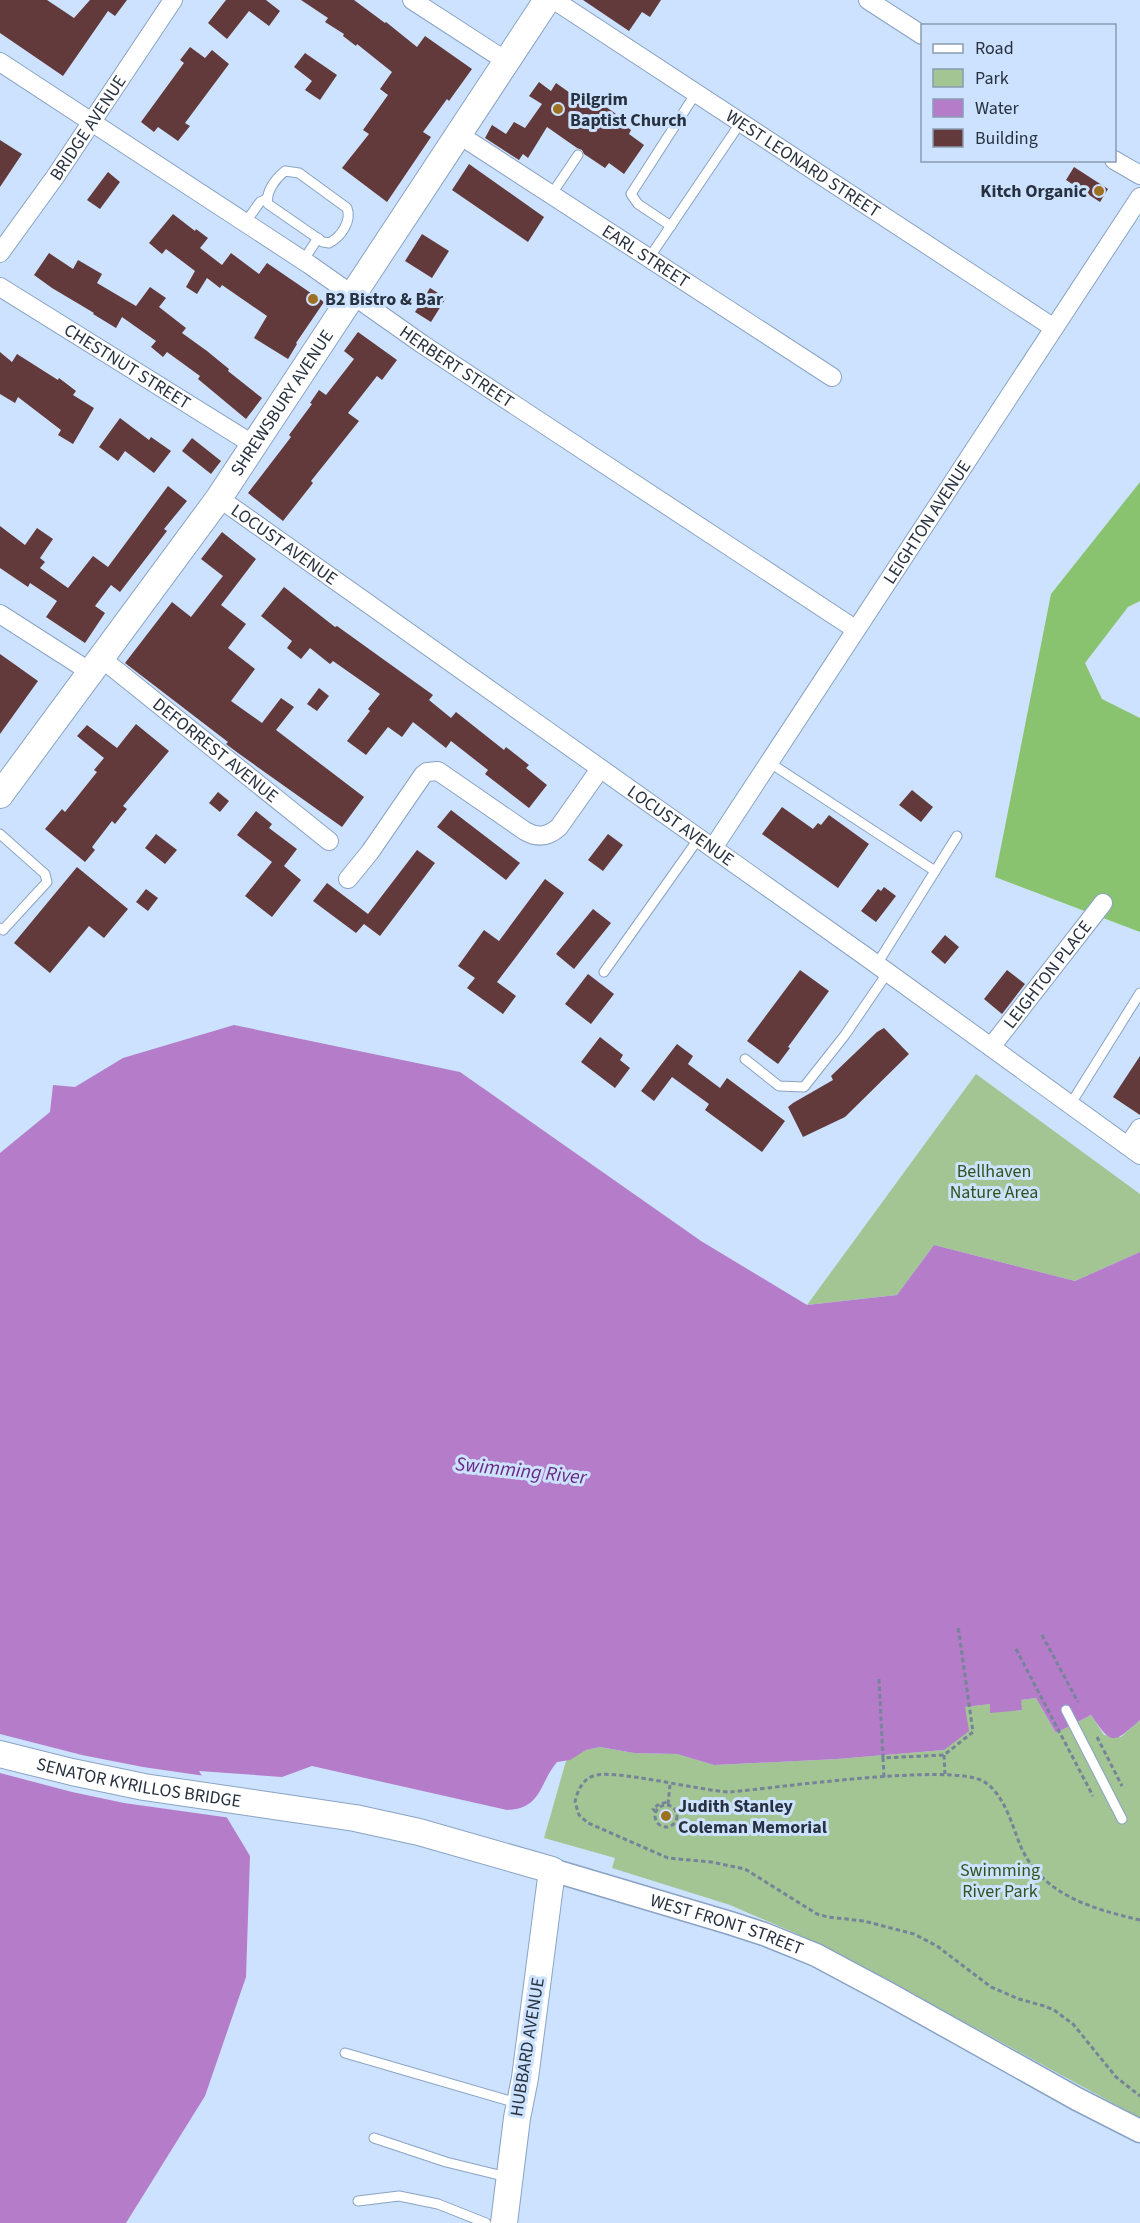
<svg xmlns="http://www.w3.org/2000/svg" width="1140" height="2223" font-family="'Source Sans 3',sans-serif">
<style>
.green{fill:#a2c593}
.forest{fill:#8ac370}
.water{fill:#b47cc9}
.pier{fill:#cce2ff}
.building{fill:#633a3c}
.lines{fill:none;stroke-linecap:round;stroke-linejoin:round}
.service-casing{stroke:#8aa3c5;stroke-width:11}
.minor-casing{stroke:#8aa3c5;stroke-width:20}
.tertiary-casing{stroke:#8aa3c5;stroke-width:25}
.secondary-casing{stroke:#8aa3c5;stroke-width:28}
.path{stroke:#758499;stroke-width:3;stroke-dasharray:4.5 3;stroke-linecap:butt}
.service{stroke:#fff;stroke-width:9}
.minor{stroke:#fff;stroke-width:18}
.tertiary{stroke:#fff;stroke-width:22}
.secondary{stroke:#fff;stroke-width:26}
.poi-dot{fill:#9e7122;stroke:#cce2ff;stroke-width:2}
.labels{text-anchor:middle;stroke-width:6;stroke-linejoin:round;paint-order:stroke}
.poi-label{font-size:18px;font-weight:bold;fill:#27313f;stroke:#cce2ff;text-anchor:start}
.street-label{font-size:18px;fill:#27313f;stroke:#cce2ff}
.park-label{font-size:18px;fill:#2e531b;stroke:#cce2ff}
.water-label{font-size:20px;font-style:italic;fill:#6c2683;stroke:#cce2ff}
</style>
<rect width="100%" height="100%" fill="#cce2ff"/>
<g class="green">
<path d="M976,1074l164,120v58l-65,29 -141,-36 -37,50 -90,10z"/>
<path d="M1036,1698l20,35 35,-18 13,20 17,2 19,-17v398l-289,-158 -56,-27 -65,-28 -118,-37 3,-10 -71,-20 22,-77 20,-11 14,-3 34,6 43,1 37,11 123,-6 107,-9 21,-43 25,-3v8l32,-2 -2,-10z"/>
</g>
<path class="forest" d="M1140,482v119l-12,6 -43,56 17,36 38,19v214l-145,-55 56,-283z"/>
<path class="water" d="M234,1025l226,47 241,169 106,64 90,-10 37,-50 141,36 65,-29v468c-27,24 -28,26 -49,-5l-35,18 -20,-35 -15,2 1,10 -32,3v-9l-25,3 4,24 -25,19 -107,9 -123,6 -37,-11 -43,-1 -34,-6 -14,3 -16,10 -13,2c-18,21 -15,47 -50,48l-195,-44 -30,11 -83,-6 51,85 -4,121 -41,119 -79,127h-126v-1070l50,-41 3,-27 22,2 48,-29z"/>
<path class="pier" d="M0,1734l82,21 61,12 62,9 26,42 -107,-15 -52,-11 -72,-19z"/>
<g class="building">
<path d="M0,0h47l27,18 16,-18h37l-12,16 -7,-5 -45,65 -63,-43z"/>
<path d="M226,0h40l14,11 -11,15 -20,-15 -22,28 -19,-16z"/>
<path d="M301,0h53l31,23 1,-1 31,25 8,-11 47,33 -23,32 -2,-2 -24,33 8,5 -44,65 -45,-34 27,-34 -6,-4 25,-35 -8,-6 12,-17 -35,-28 -1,2 -13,-10 1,-2 -19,-12 3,-4z"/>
<path d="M583,0h78l-11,17 -8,-5 -13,19z"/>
<path d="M190,47l15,11 7,-8 17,14 -44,59 5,3 -12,15 -20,-14 -4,5 -13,-10 43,-59 -4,-3z"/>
<path d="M305,53l32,22 -17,25 -15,-10 7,-9 -18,-14z"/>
<path d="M539,82l12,9 5,-8 31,22 5,-8 24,17 -3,3 18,13 -2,4 15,11 -20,29 -15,-11 -4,5 -21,-14 -2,-4 -5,-2 -30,-21 -19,31 -5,-4 -4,6 -34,-22 7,-13 14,9 8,-12 11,6 17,-24 -13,-8z"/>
<path d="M0,140l22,14 -22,33z"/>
<path d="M469,164l75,53 -16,25 -76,-52z"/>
<path d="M1074,167l34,22 -8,13 -34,-22z"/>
<path d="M108,172l12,10 -20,27 -13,-9z"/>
<path d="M173,214l22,17 1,-2 12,9 -8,10 22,17 9,-12 28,21 8,-11 57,39 -28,41 1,1 -9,15 -34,-21 13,-22 -45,-31 -2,3 -13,-10 -10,16 -11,-7 9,-16 -29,-22 -4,5 -13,-11z"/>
<path d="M422,234l27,17 -17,27 -27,-17z"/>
<path d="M49,253l24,16 5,-9 24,14 -5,9 39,23 14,-19 16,11 -7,9 27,21 -4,5 25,18 22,18 -1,2 34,27 -16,21 -48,-40 2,-3 -33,-24 -4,5 -12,-10 5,-6 -34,-24 -6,11 -23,-14 1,-1 -42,-25 -18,-13z"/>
<path d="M430,288l16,10 -15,24 -16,-10z"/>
<path d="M358,332l39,28 -15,20 -5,-4 -29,37 11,8 -48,60 2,2 -30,38 -35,-28 43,-56 -2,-2 23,-31 -2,-1 9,-13 7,5 28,-36 -10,-8z"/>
<path d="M0,352l12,10 5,-8 41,26 1,-2 17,13 -3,4 21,13 -21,36 -15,-9 3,-5 -43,-33 -3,6 -15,-9z"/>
<path d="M120,418l29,22 2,-3 20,14 -17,22 -29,-22 -7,10 -19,-14z"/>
<path d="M192,438l29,23 -10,13 -29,-23z"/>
<path d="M168,486l19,15 -23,28 3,2 -47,61 -9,-7 -16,21 10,7 -20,30 -39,-26 11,-16 -27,-18 -2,4 -28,-19v-42l25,19 12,-17 16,11 -13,19 5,4 -5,6 28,20 25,-32 15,11z"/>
<path d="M222,532l34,27 -35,46 25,19 -18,24 27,21 -24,32 31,22 19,-25 13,9 -18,23 88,67 -22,30 -104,-74 -12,-9 2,-2 -103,-79 47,-61 19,15 32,-41 -22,-17z"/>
<path d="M284,587l51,40 2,-1 96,69 -4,5 22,18 5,-6 48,38 2,-3 23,18 -3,3 21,17 -18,23 -44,-34 3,-4 -37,-29 -5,7 -33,-26 -11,15 -14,-10 -22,28 -19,-14 23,-30 -2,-2 12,-15 -47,-33 -3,3 -20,-16 -9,11 -14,-11 5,-7 -31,-25z"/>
<path d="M0,654l38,27 -38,53z"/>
<path d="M319,688l10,8 -12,15 -10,-7z"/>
<path d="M136,724l33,27 -46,55 4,3 -12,15 -3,-3 -20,26 3,3 -10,12 -40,-33 17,-20 3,3 32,-40 -3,-2 10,-12 -27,-22 10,-11 30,23z"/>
<path d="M912,790l21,17 -12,15 -22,-17z"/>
<path d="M218,792l11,9 -9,11 -11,-9z"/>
<path d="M782,807l31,22 5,-6 3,2 8,-10 40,29 -31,44 -76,-54z"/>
<path d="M451,810l69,53 -14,17 -69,-53z"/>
<path d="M256,811l16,13 -3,4 28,21 -13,17 17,14 -29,37 -27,-21 27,-34 -35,-27z"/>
<path d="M156,834l21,16 -12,14 -20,-16z"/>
<path d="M608,834l15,11 -20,26 -15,-11z"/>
<path d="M417,850l18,13 -55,73 -16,-12 -8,9 -43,-32 14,-18 41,31z"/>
<path d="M77,867l51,42 -24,29 -15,-12 -39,47 -36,-30z"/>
<path d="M545,879l19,14 -67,89 19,14 -13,18 -36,-26 8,-10 -17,-12 26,-36 15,11z"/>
<path d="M884,887l12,9 -20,26 -15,-11 17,-22 3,2z"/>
<path d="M146,889l12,9 -10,13 -12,-9z"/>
<path d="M593,909l18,14 -37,46 -18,-15z"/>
<path d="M945,935l14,12 -14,17 -14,-12z"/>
<path d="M800,970l29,21 -41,56 2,1 -12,16 -31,-23z"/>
<path d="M1007,970l18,14 -23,30 -18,-15z"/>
<path d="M588,974l26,20 -23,30 -26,-20z"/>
<path d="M884,1028l25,26 -64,63 -42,20 -15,-30 5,-4 40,-23 -2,-4 46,-44z"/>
<path d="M600,1037l23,18 -3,5 10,8 -15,20 -34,-26z"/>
<path d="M677,1044l16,12 -5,8 32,24 7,-10 58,43 -23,31 -57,-42 4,-6 -37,-27 -18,24 -13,-10z"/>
<path d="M1140,1056v59l-27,-18z"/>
</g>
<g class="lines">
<g class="service-casing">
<g id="service">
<path d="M285,171l14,2 48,35c5,13 -6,29 -18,35l-6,-1 -55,-38c-3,-12 8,-26 17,-33z"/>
<path d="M551,195l27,-40"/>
<path d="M245,223l15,-21 7,-3"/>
<path d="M671,226l-33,-22 -7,-10 65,-101"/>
<path d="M649,258l92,-136"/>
<path d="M303,261l15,-23"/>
<path d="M770,763l165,108"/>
<path d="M0,834l45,40 2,8 -44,48 -3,-2"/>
<path d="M877,964l80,-128"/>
<path d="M604,972l95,-134"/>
<path d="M745,1059l34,27 25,1 41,-52 43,-63"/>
<path d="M1070,1105l70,-112"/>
<path d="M1066,1710l56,109"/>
<path d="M345,2053l172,50"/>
<path d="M374,2138l72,24 61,15"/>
<path d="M358,2201l41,-5 39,8 48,19"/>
</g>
</g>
<g class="minor-casing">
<g id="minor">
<path d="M412,0l94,61"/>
<path id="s1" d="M554,0l500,328"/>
<path d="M868,0l54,35"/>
<path id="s2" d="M0,62l310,203 112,79 433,285"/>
<path id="s3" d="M458,134l374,243"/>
<path d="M1114,160l26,15"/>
<path id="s4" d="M0,253l55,-76 118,-177"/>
<path id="s5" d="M0,287l254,158"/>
<path id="s6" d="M219,498l646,458 275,199"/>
<path d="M0,614l92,59"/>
<path id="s7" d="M101,658l228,183"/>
<path id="s8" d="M713,848l427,-651"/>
<path d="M348,879l22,-27 53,-77 4,-3 11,-1 87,60c12,7 23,6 34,-4l41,-58"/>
<path id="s9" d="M991,1047l112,-144"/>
<path d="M1128,1146l12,-18"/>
</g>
</g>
<g class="tertiary-casing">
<g id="tertiary">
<path id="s10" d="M552,1870l178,53 34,11 52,21 73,39 188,105 63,32"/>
</g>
</g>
<g class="secondary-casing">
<g id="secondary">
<path id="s11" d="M0,795l219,-297 328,-498"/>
<path id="s12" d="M0,1754l72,18 72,15 211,31 64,14 133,38 -27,208 -8,40 -13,105"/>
</g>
</g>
<g class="path">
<path d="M1042,1635l36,67"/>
<path d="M1016,1649l77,147"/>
<path d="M879,1679l4,79"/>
<path d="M1097,1737l25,49"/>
<path d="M944,1755l1,19"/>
<path d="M884,1777l-1,-19 61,-3 29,-23 -15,-106"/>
<path d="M668,1804l2,-19"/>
<circle cx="666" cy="1816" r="11"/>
<path d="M656,1812l-3,-3 6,-5 9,-2"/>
<path d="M1140,1920c-47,-11 -98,-25 -119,-73 -9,-21 -16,-53 -38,-66 -33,-18 -207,7 -253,11 -30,-1 -119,-24 -137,-16 -11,4 -16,16 -18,26l4,13 9,8 80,35 43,4 34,7 72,45 11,3 36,4 50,13 23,12 54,41 28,12 25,7 10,4 19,14 43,53 24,19"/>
</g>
<use href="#service" class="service"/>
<use href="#minor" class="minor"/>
<use href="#tertiary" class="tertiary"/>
<use href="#secondary" class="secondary"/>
</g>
<g class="poi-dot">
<circle cx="558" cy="109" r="6"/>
<circle cx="1099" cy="191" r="6"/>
<circle cx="313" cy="299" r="6"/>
<circle cx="666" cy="1816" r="6"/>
</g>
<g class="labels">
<g class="poi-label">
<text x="570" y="105">Pilgrim<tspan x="570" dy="21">Baptist Church</tspan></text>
<text x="1087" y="197" text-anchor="end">Kitch Organic</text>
<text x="325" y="305">B2 Bistro &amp; Bar</text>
<text x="678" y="1812">Judith Stanley<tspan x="678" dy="21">Coleman Memorial</tspan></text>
</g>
<g class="street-label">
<text dy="6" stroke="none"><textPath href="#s4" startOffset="153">BRIDGE AVENUE</textPath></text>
<text dy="6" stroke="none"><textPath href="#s1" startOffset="298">WEST LEONARD STREET</textPath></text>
<text dy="6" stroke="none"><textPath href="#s3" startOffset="224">EARL STREET</textPath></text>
<text dy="6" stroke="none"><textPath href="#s5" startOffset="150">CHESTNUT STREET</textPath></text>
<text dy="6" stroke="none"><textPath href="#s2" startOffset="549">HERBERT STREET</textPath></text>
<text dy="6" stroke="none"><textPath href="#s11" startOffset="483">SHREWSBURY AVENUE</textPath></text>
<text dy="6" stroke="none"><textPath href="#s8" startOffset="390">LEIGHTON AVENUE</textPath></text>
<text dy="6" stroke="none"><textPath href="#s6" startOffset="80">LOCUST AVENUE</textPath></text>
<text dy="6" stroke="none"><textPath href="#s7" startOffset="147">DEFORREST AVENUE</textPath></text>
<text dy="6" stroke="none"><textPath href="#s6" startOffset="566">LOCUST AVENUE</textPath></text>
<text dy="6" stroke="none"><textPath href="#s9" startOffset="92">LEIGHTON PLACE</textPath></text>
<text dy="6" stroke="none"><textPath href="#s12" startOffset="142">SENATOR KYRILLOS BRIDGE</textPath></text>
<text dy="6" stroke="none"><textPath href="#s10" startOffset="183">WEST FRONT STREET</textPath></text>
<text transform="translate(527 2047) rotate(-81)" y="6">HUBBARD AVENUE</text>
</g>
<g class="park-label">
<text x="994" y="1177">Bellhaven<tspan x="994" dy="21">Nature Area</tspan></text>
<text x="1000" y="1876">Swimming<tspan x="1000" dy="21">River Park</tspan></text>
</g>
<g class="water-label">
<text transform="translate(521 1470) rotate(6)" y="7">Swimming River</text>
</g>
</g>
<rect x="921" y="24" width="195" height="138" fill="#cce2ff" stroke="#8a9bb2" stroke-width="1.5"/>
<rect x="933" y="44" width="30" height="9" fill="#ffffff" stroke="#8a9bb2" stroke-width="1.5"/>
<text x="975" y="54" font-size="18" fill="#27313f">Road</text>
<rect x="933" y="69" width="30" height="18" fill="#a2c593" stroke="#8a9bb2" stroke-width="1.5"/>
<text x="975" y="84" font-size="18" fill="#27313f">Park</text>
<rect x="933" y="99" width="30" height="18" fill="#b47cc9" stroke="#8a9bb2" stroke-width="1.5"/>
<text x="975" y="114" font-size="18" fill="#27313f">Water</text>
<rect x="933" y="129" width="30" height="18" fill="#633a3c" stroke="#8a9bb2" stroke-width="1.5"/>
<text x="975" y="144" font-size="18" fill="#27313f">Building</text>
</svg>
